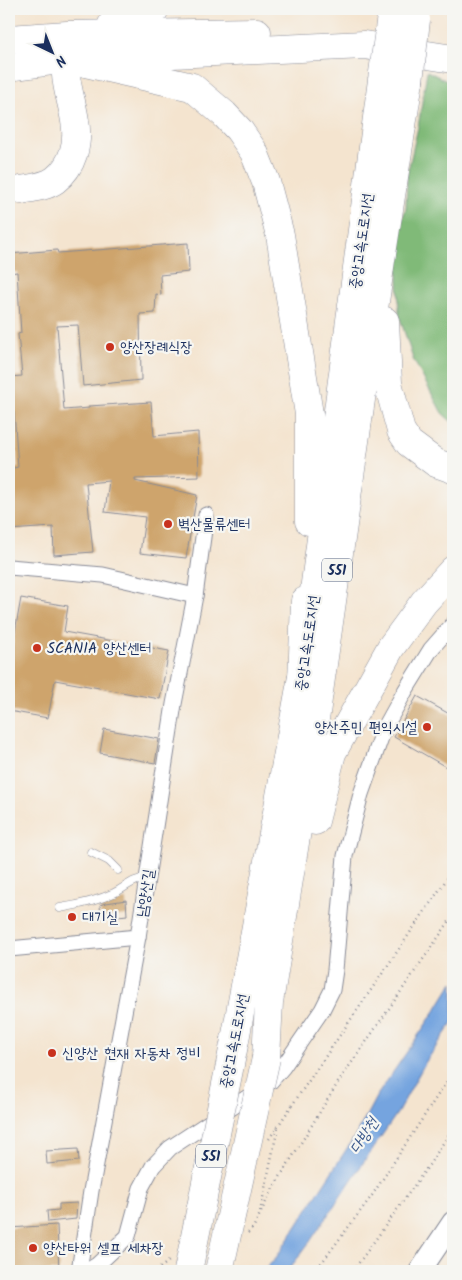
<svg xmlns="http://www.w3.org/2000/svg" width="462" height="1280" font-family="Kalam,'Poor Story',sans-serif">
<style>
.forest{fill:#80ba78;stroke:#4e746b}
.water{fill:#75a4df;stroke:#486a9e}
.building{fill:#cea46c}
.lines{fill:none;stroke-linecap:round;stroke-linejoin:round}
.lane-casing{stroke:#888a96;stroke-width:9}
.street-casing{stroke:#888a96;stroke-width:17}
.secondary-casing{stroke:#888a96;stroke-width:23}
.highway-casing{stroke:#888a96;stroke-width:29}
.path{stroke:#888a96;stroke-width:2.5;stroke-dasharray:1 4;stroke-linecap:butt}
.lane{stroke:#fff;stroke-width:8}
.street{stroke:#fff;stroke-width:15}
.secondary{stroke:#fff;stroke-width:21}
.highway{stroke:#fff;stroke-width:28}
.highway-bridge-casing{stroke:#888a96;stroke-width:29;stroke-linecap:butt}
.highway-bridge{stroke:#fff;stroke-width:28}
.poi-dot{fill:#c8321e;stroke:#f6f6f2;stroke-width:2}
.labels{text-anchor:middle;stroke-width:4.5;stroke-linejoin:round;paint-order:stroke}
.shield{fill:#f6f6f2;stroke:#5d6b8a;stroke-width:1}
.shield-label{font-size:14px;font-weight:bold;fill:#1b2f5e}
.street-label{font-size:15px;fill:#1b2f5e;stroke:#f6f6f2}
.poi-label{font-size:15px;fill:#1b2f5e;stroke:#f6f6f2;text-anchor:start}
.water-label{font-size:16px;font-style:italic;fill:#3a588b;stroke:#f6f6f2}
</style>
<rect width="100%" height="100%" fill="#f6f6f2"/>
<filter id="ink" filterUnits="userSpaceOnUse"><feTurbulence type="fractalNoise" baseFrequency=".02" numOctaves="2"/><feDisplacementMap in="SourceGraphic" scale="10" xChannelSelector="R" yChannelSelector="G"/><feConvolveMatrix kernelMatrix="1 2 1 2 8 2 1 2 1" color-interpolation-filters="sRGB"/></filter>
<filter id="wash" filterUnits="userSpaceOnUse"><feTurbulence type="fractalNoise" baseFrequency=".0096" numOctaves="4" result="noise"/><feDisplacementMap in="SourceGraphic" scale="20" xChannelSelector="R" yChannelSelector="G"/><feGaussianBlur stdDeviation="1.12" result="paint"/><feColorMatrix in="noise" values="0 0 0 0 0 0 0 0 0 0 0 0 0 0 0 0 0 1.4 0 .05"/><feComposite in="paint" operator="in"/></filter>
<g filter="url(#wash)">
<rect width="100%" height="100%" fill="#f4e4cf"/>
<path class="forest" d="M427,71l26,13v339l-11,-10 -29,-54 -14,-44 -2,-79 9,-28 1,-33 11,-48z"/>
<path class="water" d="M453,982v40l-28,41 -27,49 -33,48 -54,80 -23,31h-27l13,-10 57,-88 26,-40 19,-36 61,-89z"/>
<g id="blocks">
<g class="building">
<path d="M188,243l1,29 -29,3 1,20 -5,-1 -1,19 -15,1 1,66 -58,6 -5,-61 -21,1 7,84 25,-2v-2l62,-4 3,34 44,-4 1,45 -64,2v2l62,14 -11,63 -46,-5 5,-36 -40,-5 4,-31 -23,2 7,69 -39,3 -1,-28 -44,3v-61l9,-2 -4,-56h-5v-34l13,-1 -4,-42 3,-1 -4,-61 -8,1v-19l48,-4 1,3z"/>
<path d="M21,598l47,8 -4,26 105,19 -9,48 -105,-19 -7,38 -39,-7v-46z"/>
<path d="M417,696l36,20v55l-59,-34z"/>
<path d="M104,729l55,10 -4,24 -55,-10z"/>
<path d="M126,900l1,15 -26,3 -1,-13 6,-2z"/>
<path d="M78,1149l1,12 -32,3 -1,-13z"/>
<path d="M77,1203l-1,16 -28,3 -1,-11 12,-1v-6z"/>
<path d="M57,1225l2,46h-50v-43z"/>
</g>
</g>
</g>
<g filter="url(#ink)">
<use href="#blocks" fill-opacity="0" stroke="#888a96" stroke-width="1"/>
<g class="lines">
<g class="lane-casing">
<g id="lane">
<path d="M91,852l18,9 9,9"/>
<path d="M60,908c19,-3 37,-7 54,-15 12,-6 19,-14 33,-15"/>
</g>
</g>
<g class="street-casing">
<g id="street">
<path d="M9,567l94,8 92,21"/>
<path d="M9,949l129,-12"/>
<path d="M79,1271l12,-80 47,-254 36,-233 21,-108 11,-81"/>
<path d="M87,1271l10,-6 31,-29 13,-48 12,-22 17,-18 87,-57 14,-10 12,-14 39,-57 10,-20 3,-20 10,-114 16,-62 23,-65 21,-38 26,-42 22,-25"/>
</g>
</g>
<g class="secondary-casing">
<path id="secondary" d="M420,1271l33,-49"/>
</g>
<g class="highway-casing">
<g id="highway">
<path d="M112,24l29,-7 14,-8"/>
<path d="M9,39l58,-4 190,-3"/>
<path d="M9,67l59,-8 296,-14 89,14"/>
<path d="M21,190c11,-2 24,-3 34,-10 18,-14 24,-37 20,-59 -2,-15 -8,-31 -9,-46 0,-5 2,-11 2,-16l124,28 32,27 15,16 15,22 12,30 14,53 29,179v107"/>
<path d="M385,321l3,62 13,48 8,12 27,20 17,6"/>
<path d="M310,621l72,-541"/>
<path d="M302,682l3,-81"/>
<path d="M315,821l17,-68 59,-106 33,-45 29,-32"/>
<path d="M235,1040l69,-374"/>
<path d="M266,1058l3,-56 46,-282 66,-460 28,-179"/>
</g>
</g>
<g class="path">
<path d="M269,1139l184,-269"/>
<path d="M260,1212l18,-85"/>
<path d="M248,1233l5,-5 19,-38 67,-109 114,-165"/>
<path d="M156,1271l13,-10"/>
<path d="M314,1271l9,-10 48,-64 82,-125"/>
<path d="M353,1271l76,-106 24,-37"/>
</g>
<use href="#lane" class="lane"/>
<use href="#street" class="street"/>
<use href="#secondary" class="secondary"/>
<use href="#highway" class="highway"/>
<g class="highway-bridge-casing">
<g id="highway-bridge">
<path d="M382,80l9,-64"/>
<path d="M409,81l7,-61"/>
<path d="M188,1271l47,-231"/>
<path d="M219,1271l47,-213"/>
</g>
</g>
<use href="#highway-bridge" class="highway-bridge"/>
</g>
</g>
<g class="poi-dot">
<circle cx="110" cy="347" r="5"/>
<circle cx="168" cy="524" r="5"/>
<circle cx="37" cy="648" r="5"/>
<circle cx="427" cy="727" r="5"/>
<circle cx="72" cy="917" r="5"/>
<circle cx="52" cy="1053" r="5"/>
<circle cx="33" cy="1248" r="5"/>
</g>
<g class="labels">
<g class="shield">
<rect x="322" y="558.5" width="30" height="23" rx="4"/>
<rect x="196" y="1144.5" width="30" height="23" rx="4"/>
</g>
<g class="shield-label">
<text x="337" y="575">551</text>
<text x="211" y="1161">551</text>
</g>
<g class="street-label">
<text transform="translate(361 241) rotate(-82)" y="5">중앙고속도로지선</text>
<text transform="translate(307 643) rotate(-82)" y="5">중앙고속도로지선</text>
<text transform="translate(145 893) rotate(-81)" y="5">남양산길</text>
<text transform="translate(234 1041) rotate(-79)" y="5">중앙고속도로지선</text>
</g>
<g class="poi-label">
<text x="120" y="352">양산장례식장</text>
<text x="178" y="529">벽산물류센터</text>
<text x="47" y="653">SCANIA 양산센터</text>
<text x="417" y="732" text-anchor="end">양산주민 편익시설</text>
<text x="82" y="922">대기실</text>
<text x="62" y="1058">신양산 현재 자동차 정비</text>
<text x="43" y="1253">양산타워 셀프 세차장</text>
</g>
<g class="water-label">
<text transform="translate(363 1135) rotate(-57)" y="6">다방천</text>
</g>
</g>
<rect width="462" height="1280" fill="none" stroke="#f6f6f2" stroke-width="30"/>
<g transform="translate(52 52) rotate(137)" stroke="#f6f6f2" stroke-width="4" paint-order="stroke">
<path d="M0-4L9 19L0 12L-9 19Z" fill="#1b2f5e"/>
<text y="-8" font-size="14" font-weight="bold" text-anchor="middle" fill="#1b2f5e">N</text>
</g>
</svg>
